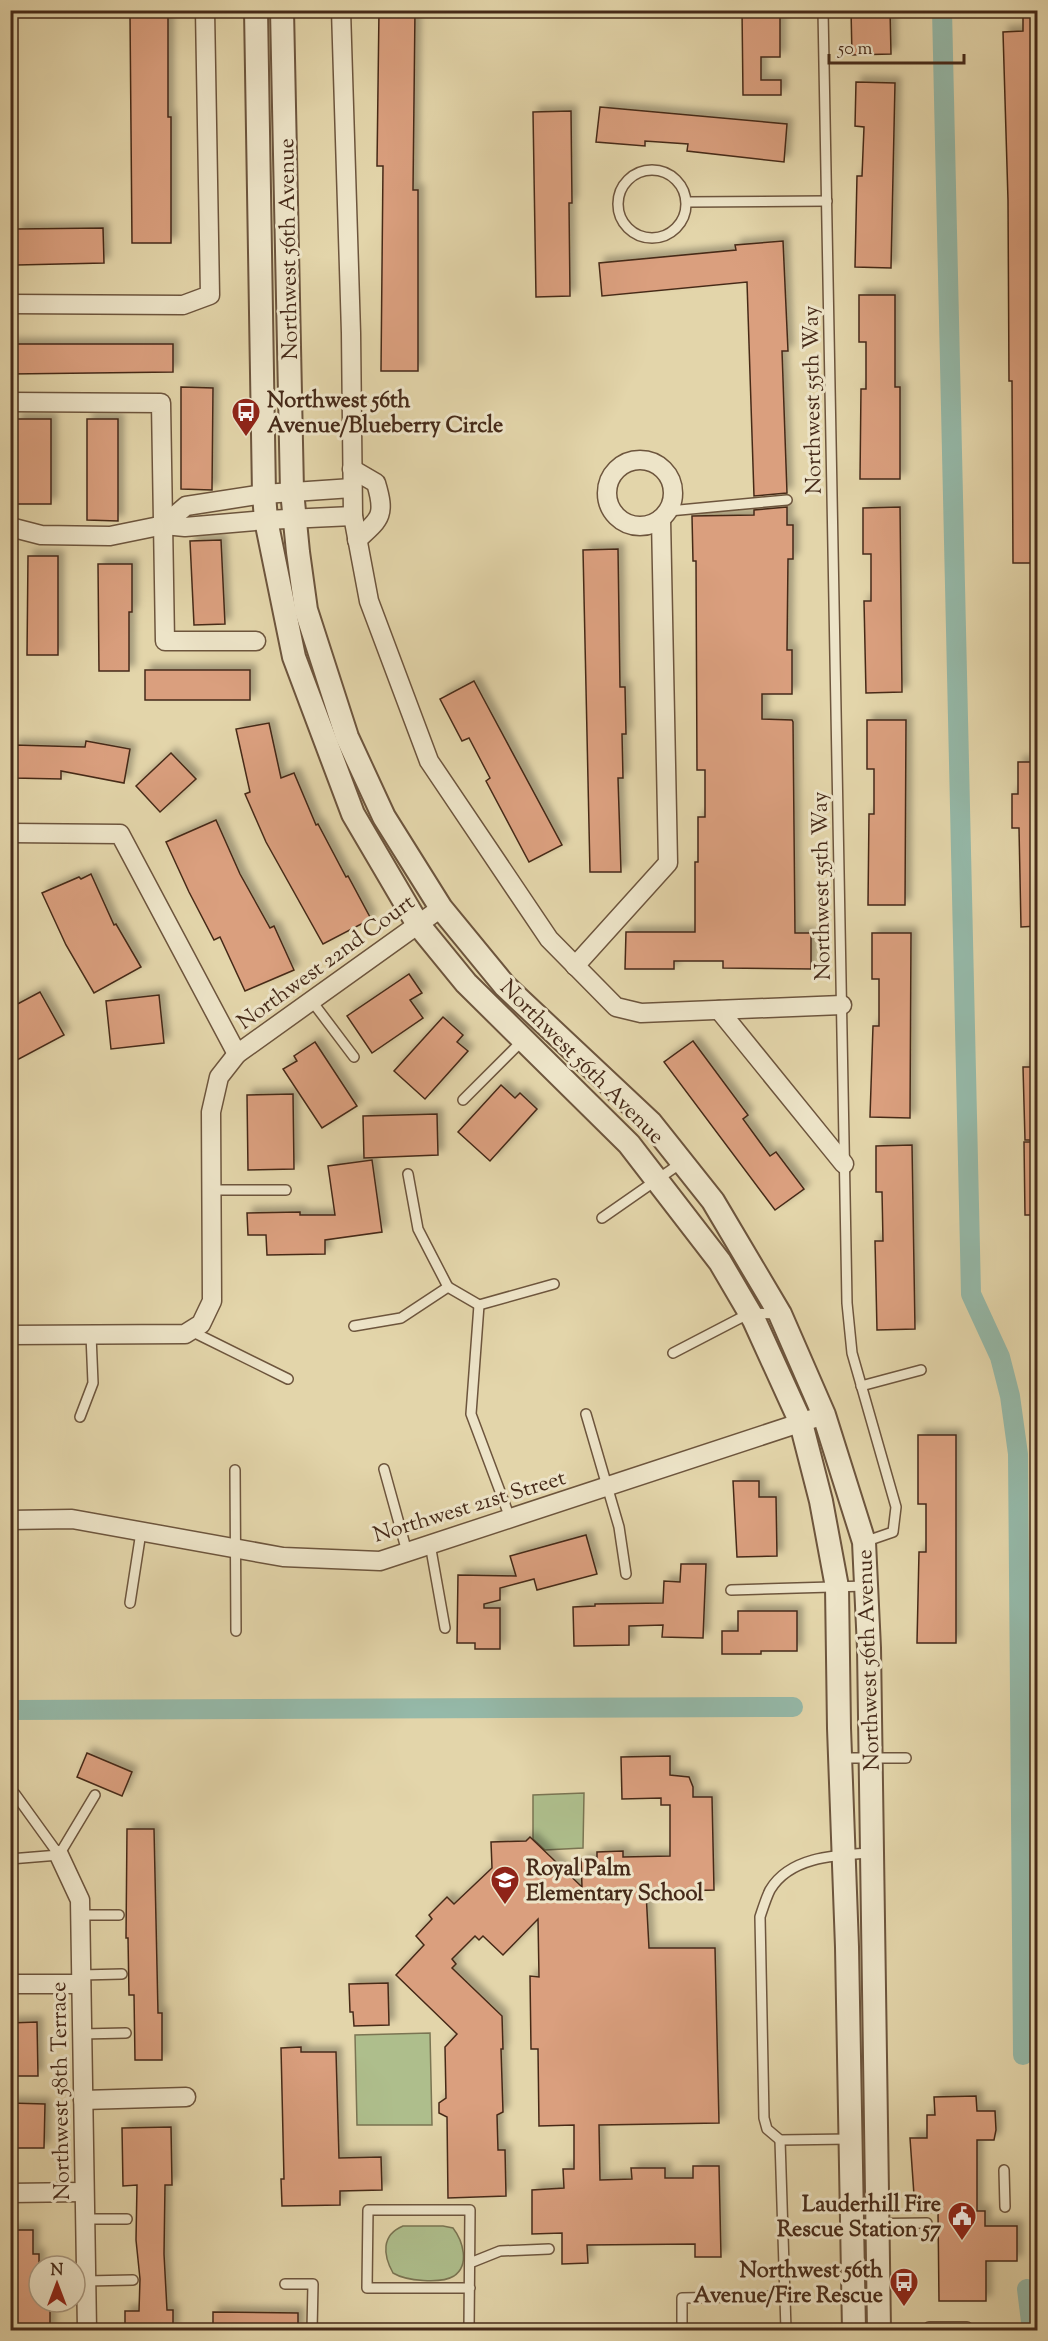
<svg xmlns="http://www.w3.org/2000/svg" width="1048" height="2341" font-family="'Sorts Mill Goudy',serif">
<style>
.green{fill:#aebe8c;stroke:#7a7452;stroke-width:1.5}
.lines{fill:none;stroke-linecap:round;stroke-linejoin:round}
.canal{stroke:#95b9a9;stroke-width:20}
.building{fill:#da9f7e;stroke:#462a19;stroke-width:1.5;filter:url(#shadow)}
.service-casing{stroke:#6d553d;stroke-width:12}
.minor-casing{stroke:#6d553d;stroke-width:21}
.tertiary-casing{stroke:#6d553d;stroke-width:26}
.service{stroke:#ede4c8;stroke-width:9}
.minor{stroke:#ede4c8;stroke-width:18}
.tertiary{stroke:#ede4c8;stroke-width:22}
.labels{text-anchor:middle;stroke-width:6;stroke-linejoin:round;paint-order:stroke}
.street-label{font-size:22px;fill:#462a19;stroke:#ede4c8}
.poi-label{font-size:22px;font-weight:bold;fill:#462a19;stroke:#ede4c8;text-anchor:start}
</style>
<defs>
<filter id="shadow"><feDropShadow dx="5.5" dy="-5.5" stdDeviation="3" flood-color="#0004"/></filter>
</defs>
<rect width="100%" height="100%" fill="#e3d5aa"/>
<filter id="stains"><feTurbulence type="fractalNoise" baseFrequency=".00333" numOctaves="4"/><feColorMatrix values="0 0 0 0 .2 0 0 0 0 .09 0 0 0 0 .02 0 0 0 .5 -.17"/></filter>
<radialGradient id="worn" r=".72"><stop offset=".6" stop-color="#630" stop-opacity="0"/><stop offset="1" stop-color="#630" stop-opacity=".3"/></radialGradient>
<g class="green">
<path d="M584,1793l-1,55 -38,2 -12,-11v-44z"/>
<path d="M430,2033l2,92h-75l-2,-90z"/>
<path d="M403,2226h40l10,2c10,13 17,37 1,48 -13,8 -48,5 -61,-3 -10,-18 -12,-38 10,-47z"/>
</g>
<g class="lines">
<g class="canal">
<path d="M942,10l29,1284 29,63 10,39 8,58 5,601"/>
<path d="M10,1710l783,-3"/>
<path d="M1027,2289l5,41"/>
</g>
</g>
<g class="building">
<path d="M379,10h36l-2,180h5v181h-37l2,-205h-6z"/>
<path d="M742,10h38v47h-19v23h20v15h-38z"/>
<path d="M851,10h39l1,44 -39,1z"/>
<path d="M1023,10h15v553h-25l-1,-182h-3l-1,-181 -5,-168 20,-1z"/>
<path d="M130,15h38v102h3v126h-39z"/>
<path d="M856,82l39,1 -4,185 -36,-1 2,-91h5l2,-49 -9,-1z"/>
<path d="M600,107l187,17 -3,38 -97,-11 1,-7 -43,-3v5l-49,-4z"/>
<path d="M571,111l1,92h-3l1,93 -34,1 -3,-185z"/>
<path d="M103,228l1,35 -87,2 -1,-36z"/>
<path d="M783,241l5,110h-6l5,142 -33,3 -7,-214 -145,14 -3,-33 137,-13 -1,-5z"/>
<path d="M859,295h36v92h5v92h-40l1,-90h5v-47h-7z"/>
<path d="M10,344h163v28l-163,2z"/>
<path d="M181,387l32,1 -1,102 -31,-1z"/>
<rect x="16" y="419" width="35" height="85"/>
<path d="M87,419h31v102l-31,-1z"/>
<path d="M787,507v18h6v34h-5l-1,91h5v44h-30v25l30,1 1,2 2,211h16v36l-88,-1v-7h-49v8h-49l1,-37h69v-70h3v-45h7v-47h-8l-1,-209h-3l-1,-45 62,-1v-5z"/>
<path d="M900,507l2,185 -36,1 -2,-92h7v-47h-8v-46z"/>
<path d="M221,540l4,84 -31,1 -4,-84z"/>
<path d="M618,549l2,138h5l1,47h-4l1,44h-5l3,94h-31l-7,-322z"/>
<path d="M28,556h30v99h-31z"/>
<path d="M98,564h34v48h-3v59h-30z"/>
<rect x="145" y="670" width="105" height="30"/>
<path d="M474,681l88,164 -33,17 -43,-81 4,-3 -21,-40 -7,3 -22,-42z"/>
<path d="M867,720h39l-1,185h-37l1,-91h5v-45h-7z"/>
<path d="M269,723l12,55 13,-5 22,52 2,-1 28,53 2,-1 23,43 -48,25 -57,-102 -21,-48 5,-2 -14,-63z"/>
<path d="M86,741l44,8 -6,34 -63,-12v8l-48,-1 1,-33 71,2z"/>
<path d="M171,753l25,26 -36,33 -24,-26z"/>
<path d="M1018,762h20v164l-17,1 -2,-99h-7v-34h6z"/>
<path d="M216,820l24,54 30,54 4,-2 20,44 -49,21 -25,-54 -6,3 -25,-48 -23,-50z"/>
<path d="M91,874l23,51 2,-1 25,43 -47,26 -28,-48 -24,-52 37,-16 2,2z"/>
<path d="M872,933h39l-1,185 -40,-1 3,-91h6v-47h-7z"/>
<path d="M409,974l13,19 -12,7 13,18 -51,35 -25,-37z"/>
<path d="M40,992l24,43 -47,25 -7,-12v-40z"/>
<path d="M159,995l5,48 -53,6 -5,-48z"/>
<path d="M443,1017l20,18 -6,7 11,9 -43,48 -31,-28z"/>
<path d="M693,1041l55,74 -5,4 27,37 6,-4 28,37 -29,21 -111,-148z"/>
<path d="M315,1042l42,64 -35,22 -39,-59 14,-8 -3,-5z"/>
<path d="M1023,1067h15v73h-13z"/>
<path d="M501,1085l14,13 5,-5 17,16 -47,52 -32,-29z"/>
<path d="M293,1094l1,75 -46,1 -1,-75z"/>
<path d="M437,1114l1,41 -74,3 -1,-42z"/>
<path d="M1024,1142h14v73h-13z"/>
<path d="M912,1145l3,184 -38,1 -2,-89h8l-1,-49h-6v-46z"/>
<path d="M372,1160l10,72 -57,8v14l-58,1 -1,-20h-18l-1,-22 53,-1v3h35l-7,-49z"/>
<path d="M918,1435h38v208h-39l2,-91h7v-48h-8z"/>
<path d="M733,1481h26v16h17l1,59 -40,1z"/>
<path d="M586,1535l11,39 -60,16 -3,-11 -34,9v12l-16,4v4h16v41h-25v-6h-18l1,-68 58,1 -6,-20z"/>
<path d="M681,1564h25l-3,74 -41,-1 1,-12 -34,1v19l-55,1 -1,-39 22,-1v-2l68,-1 1,-22 16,1z"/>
<path d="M738,1611h59v40h-36v3h-39v-23h16z"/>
<path d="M87,1753l45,19 -10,24 -45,-19z"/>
<path d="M670,1756v19l19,2 4,10v10h19l2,93 -68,2 3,56h66l4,175 -120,2 1,55 32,-1 -1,-11h34v10h28v-12h26l2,91h-26v-13l-108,1 1,18 -26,1v-31l-30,1v-44l32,-2 -1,-19h11v-44l-35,1 -1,-77h-7l-1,-73 9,1 -1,-58 -35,36 -20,-19 -4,4 -4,-4 -23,23 4,5 -4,4 50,48 1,33h-2l2,63 -6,3 1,35h7l1,46 -58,2 -1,-81 -8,-4v-10l7,-5 -1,-51 12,-13 -61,-59 28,-30 -8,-9 16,-17 -3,-4 18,-18 7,7 38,-36 -1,-26 35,-1 4,-4 52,50 -1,-28h16v-7l26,-1v6l47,-1v-51h-9v-7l-39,1 -1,-42z"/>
<path d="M127,1829h27l4,184h4v47h-27l-1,-65h-5l-1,-57h-2z"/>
<path d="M388,1983l1,42 -35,1 -1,-14h-3l-1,-28z"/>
<path d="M37,2022l1,54h-28v-53z"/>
<path d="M301,2047v5h35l3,106 42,-1 1,33 -42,1v14l-58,1 -1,-27h3l-3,-131z"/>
<path d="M976,2096l1,15h18l1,19 -2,10h-17v71h8v15h32v35h-31v40h-47l-1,-89 -17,1 -1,-18h-6l-4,-57h17v-23h8l-1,-18z"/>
<path d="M10,2103l35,1 -1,44h-34z"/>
<path d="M171,2127l1,58h-7l-1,69 3,56h6v21h-48v-20h14l1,-32 -4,-39 1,-55 -14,1 -1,-58z"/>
<path d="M10,2230h23v24h6v49h11v28h-40z"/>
<path d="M213,2312l85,1v18h-85z"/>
</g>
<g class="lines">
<g class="service-casing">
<g id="service">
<path d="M823,10l24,1293 5,50 44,154 -3,25 -29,10"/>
<circle cx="652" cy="204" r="34"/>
<path d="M687,202l140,-1"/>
<path d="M669,511l118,-11"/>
<path d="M311,1000l43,57"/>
<path d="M463,1100l60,-60"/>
<path d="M408,1174l10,55 30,58"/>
<path d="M212,1190h74"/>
<path d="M602,1218l79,-55"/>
<path d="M479,1305l-8,109 39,104"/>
<path d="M354,1326l47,-8 47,-31 31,18 75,-21"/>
<path d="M191,1331l97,48"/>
<path d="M673,1353l77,-40 28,1"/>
<path d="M861,1386l60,-16"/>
<path d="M586,1414l33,113 7,47"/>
<path d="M80,1417l13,-34 -2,-48"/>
<path d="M384,1469l23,83"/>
<path d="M235,1470l1,161"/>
<path d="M430,1544l15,84"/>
<path d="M731,1590l135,-4"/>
<path d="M130,1603l11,-71"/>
<path d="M841,1758h65"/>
<path d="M15,1794l44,61"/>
<path d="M59,1855l36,-60"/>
<path d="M10,1859l49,-4"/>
<path d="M80,1915h39"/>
<path d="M81,1975l41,-1"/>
<path d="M82,2034l44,-1"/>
<path d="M850,2139l-70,1 -13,-11 -3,-11 -4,-201c3,-9 6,-19 10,-27 20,-34 67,-35 102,-37"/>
<path d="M780,2140l6,190"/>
<path d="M1004,2170l1,37"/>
<path d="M85,2219h42"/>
<path d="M852,2224l75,-1"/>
<path d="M470,2263l30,-12 49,-2"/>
<path d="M86,2281l47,-1"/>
<path d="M285,2284h28l-1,46"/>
<path d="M929,2327h38v3"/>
<path d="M469,2330l1,-120h-102l-1,78h103"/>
<path d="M682,2330v-32l103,-2"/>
</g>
</g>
<g class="minor-casing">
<g id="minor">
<path d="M341,10l10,323 2,183 16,85 60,160 120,178 67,68 25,6 201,-8"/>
<path d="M10,304l173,1 27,-10 -5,-285"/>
<path d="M10,402l151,1 4,238h91"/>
<circle cx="640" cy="493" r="33"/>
<path d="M352,469l24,14c10,33 4,36 -19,57"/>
<path d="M164,525l22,-19 78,-12 88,-6"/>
<path d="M10,527l31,8 69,1 54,-11 21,2 81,-7 87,-4"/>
<path d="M10,833l110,1 117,220"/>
<path d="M575,966l93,-103 -7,-344"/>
<path d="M719,1010l125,154"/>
<path d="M10,1335l175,-1 16,-10 11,-23 -1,-189 8,-35 18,-23 204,-146"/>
<path d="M10,1520l62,-1 211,38 97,4 444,-146"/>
<path d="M59,1855l21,45 7,430"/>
<path d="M10,1984h71"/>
<path d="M83,2100l103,-3"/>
<path d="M10,2193l74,-1"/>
</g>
</g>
<g class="tertiary-casing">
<g id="tertiary">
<path d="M256,10l8,484 2,26 28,137 59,157 64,109 49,60 163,161 91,118 34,58 47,103 20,78 16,86 2,141 8,219 7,383"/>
<path d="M282,10l10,481 6,61 8,58 41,127 37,80 57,91 64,78 146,137 62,78 67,113 44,101 40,127 5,106 10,682"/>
</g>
</g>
<use href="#service" class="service"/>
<use href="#minor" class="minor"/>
<use href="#tertiary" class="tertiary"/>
</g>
<defs>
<g id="bus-pin" transform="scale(1.5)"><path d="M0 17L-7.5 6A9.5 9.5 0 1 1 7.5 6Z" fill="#8f2418" stroke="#ede4c8"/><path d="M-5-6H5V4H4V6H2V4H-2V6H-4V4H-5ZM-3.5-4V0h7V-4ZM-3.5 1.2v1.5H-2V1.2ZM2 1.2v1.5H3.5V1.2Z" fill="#fff"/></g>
<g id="school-pin" transform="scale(1.5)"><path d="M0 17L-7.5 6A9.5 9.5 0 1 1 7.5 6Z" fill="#8f2418" stroke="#ede4c8"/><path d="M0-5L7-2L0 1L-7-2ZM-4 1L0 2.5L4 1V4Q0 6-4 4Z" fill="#fff"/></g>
<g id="civic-pin" transform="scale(1.5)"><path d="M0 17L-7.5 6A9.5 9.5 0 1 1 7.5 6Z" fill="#8f2418" stroke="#ede4c8"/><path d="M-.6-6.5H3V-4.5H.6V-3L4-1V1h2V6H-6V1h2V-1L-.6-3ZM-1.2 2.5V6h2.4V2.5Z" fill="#fff"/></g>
</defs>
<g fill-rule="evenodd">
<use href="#bus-pin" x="246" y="412"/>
<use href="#school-pin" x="505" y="1880"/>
<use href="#civic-pin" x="962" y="2216"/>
<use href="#bus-pin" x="904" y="2282"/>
</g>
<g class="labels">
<g class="street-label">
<text transform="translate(287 249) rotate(-91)" y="8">Northwest 56th Avenue</text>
<text transform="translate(811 400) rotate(-91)" y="8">Northwest 55th Way</text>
<text transform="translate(820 886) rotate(-91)" y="8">Northwest 55th Way</text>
<text transform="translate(325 961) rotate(-36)" y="8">Northwest 22nd Court</text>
<text transform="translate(583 1061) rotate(45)" y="8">Northwest 56th Avenue</text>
<text transform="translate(469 1505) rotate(-17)" y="8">Northwest 21st Street</text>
<text transform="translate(867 1660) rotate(-92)" y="8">Northwest 56th Avenue</text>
<text transform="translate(59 2091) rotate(-91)" y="8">Northwest 58th Terrace</text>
</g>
<g class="poi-label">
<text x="267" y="407">Northwest 56th<tspan x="267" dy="25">Avenue/Blueberry Circle</tspan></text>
<text x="526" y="1875">Royal Palm<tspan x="526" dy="25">Elementary School</tspan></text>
<text x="941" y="2211" text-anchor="end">Lauderhill Fire<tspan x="941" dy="25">Rescue Station 57</tspan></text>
<text x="883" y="2277" text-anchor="end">Northwest 56th<tspan x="883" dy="25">Avenue/Fire Rescue</tspan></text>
</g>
</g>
<rect width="1048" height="2341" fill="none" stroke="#e3d5aa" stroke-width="36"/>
<rect x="12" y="12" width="1024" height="2317" fill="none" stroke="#462a19" stroke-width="3"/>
<rect x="18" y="18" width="1012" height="2305" fill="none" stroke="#462a19" stroke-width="1.5"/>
<g transform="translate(57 2284)"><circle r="28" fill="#ede4c8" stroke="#aa9a82" stroke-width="1.5"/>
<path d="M0-4.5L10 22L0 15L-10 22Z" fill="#8f2418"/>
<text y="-9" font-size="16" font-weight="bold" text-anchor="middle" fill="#462a19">N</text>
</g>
<path d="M829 54v9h135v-9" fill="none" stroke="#462a19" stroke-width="3"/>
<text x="838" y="54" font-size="18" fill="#462a19" stroke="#ede4c8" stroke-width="4.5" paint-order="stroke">50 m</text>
<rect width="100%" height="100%" filter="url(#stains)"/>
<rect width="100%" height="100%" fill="url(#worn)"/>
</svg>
